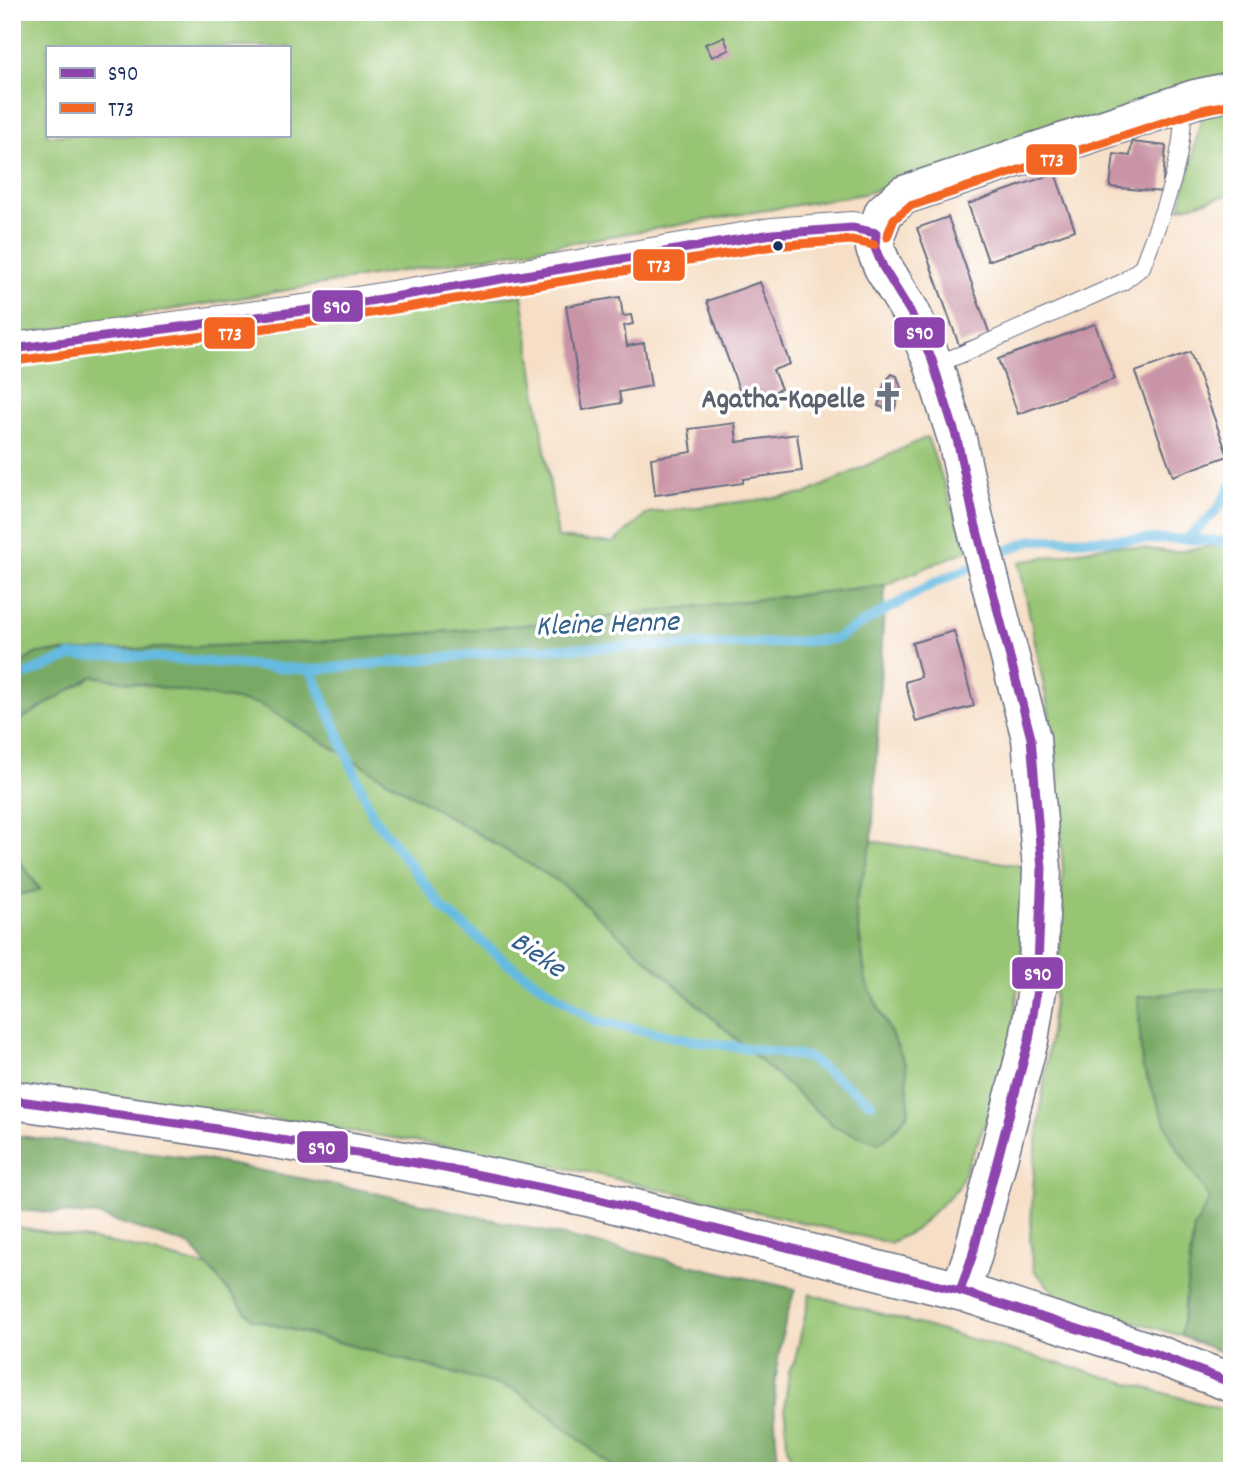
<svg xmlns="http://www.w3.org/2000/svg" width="1244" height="1483" font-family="Dekko,sans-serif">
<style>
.green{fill:#97c573;stroke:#597a68;stroke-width:2;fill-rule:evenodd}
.forest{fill:#79aa65;stroke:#4a6c62;stroke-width:2}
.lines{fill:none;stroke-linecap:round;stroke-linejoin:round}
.stream{stroke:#65bae1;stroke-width:10}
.building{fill:#c994a6}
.service-casing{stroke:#686d82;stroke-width:18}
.minor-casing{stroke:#686d82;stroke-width:34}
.tertiary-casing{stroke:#686d82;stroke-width:41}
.secondary-casing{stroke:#686d82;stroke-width:41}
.service{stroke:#fff;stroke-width:16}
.minor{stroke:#fff;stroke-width:32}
.tertiary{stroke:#fff;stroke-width:38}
.secondary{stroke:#fff;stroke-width:38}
.bus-1-casing{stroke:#fff;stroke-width:14}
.bus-2-casing{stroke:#fff;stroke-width:14}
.bus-1{stroke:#8e44ad;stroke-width:9}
.bus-2{stroke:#f26522;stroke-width:9}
.bus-dot{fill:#1b2f5e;stroke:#fff;stroke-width:2.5}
.labels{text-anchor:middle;stroke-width:7;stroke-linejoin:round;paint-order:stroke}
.worship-label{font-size:28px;font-weight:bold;fill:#5b616d;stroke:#fff;text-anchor:end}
.water-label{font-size:30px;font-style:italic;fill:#35608c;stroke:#fff}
.line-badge{stroke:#fff;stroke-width:2.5}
.badge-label{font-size:19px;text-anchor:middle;font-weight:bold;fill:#fff}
</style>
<rect width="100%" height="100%" fill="#fff"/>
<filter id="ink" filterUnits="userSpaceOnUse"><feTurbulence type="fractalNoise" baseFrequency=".0143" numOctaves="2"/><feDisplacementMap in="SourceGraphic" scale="14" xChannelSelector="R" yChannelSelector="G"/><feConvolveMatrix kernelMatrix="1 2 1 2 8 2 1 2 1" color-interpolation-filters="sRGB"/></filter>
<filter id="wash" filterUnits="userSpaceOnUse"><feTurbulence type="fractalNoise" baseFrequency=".00686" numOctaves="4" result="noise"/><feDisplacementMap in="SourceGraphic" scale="28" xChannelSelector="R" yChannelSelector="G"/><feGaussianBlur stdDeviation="1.57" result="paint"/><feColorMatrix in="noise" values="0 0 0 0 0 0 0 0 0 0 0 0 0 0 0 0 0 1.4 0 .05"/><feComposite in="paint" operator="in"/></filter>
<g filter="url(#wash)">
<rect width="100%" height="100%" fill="#f6dfc6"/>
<g class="green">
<path d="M12,12h1220v72l-369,110 -851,142zM47,47h242v88h-242z"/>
<path d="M1232,109v85l-52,14 22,-92z"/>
<path d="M522,295l36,243 55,5 35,-30 157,-19 122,-57 41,113 -83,35 -315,36 -251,21 -282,11 -25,16v-319z"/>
<path d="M1232,543v444l-94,10 4,68 31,76 38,58 -17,29 -13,108 -122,-38 -25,-28 -4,-31 5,-80 24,-201 4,-89 -5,-94 -8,-58 -31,-155 94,-17 60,7z"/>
<path d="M93,676l166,28 302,179 274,244 56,7 18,-22 -3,-47 -40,-84 -11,-77 17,-63 151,25 1,63 -11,102 -27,91 -28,66 -43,42 -25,13 -303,-71 -162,-29 -188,-30 -225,-27v-190l28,-7 -28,-39v-125z"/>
<path d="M12,1226l116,20 80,21 44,52 262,70 28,20 76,62h-606z"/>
<path d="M810,1294l422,118v59h-438l-7,-25 -2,-42 4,-33 6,-11z"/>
</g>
<g class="forest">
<path d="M885,585l-13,256 -17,63 11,78 40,83 3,47 -18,22 -13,9 -43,-16 -274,-244 -302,-179 -166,-28 -81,49v-56l25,-16 282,-11 251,-21z"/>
<path d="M12,850l28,40 -28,6z"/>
<path d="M1232,987v369l-51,-20 13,-108 16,-29 -37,-58 -31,-76 -4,-68z"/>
<path d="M12,1135l189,24 165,32 429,98c-22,65 -24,114 -16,182h-161l-76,-62 -28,-20 -262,-70 -61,-73 -94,-31 -85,-5z"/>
</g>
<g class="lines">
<g class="stream">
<path d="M1187,539l45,3"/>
<path d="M992,557l40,-17 155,-1 30,-29 15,-25"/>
<path d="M311,670l62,146 70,92 63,54 89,59 101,20 111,16 64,46"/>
<path d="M12,682l10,-6 49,-20 52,-1 188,15 219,-21 249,-6 56,-4 99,-56 44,-19"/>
</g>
</g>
<g id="blocks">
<g class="building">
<path d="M724,37l5,13 -17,7 -7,-13z"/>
<path d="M1132,142l34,4 -4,46 -52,-5 4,-33 16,2z"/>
<path d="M1055,173l20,57 -87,31 -20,-57z"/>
<path d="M948,217l42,118 -31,10 -42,-117z"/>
<path d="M760,282l30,82 -17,6 8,19 -37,14 -37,-102z"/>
<path d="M620,297l3,19 8,-1 2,9 -9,2 3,20 17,-3 7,43 -32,6 2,11 -38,7 -17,-104z"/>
<path d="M1095,324l20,55 -97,35 -20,-55z"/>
<path d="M1190,352l38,104 -55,20 -38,-104z"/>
<path d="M892,374l5,2 4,12 -7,23 -16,-5 7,-24z"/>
<path d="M735,423l2,19 60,-8 5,37 -59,8v4l-88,12 -4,-37 41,-6 -3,-23z"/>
<path d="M954,631l20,75 -58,16 -11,-40 16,-5 -9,-34z"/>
</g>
</g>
</g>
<g filter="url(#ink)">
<use href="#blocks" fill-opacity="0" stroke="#686d82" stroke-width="2"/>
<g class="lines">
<g class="service-casing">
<path id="service" d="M934,365l28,-11 161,-72 19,-15c20,-53 43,-106 41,-164"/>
</g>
<g class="minor-casing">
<path id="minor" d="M12,349l321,-42 439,-73 80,-6 24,5"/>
</g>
<g class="tertiary-casing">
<path id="tertiary" d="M960,1291l12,-34 57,-217 8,-51 5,-120 -11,-131 -57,-219 -17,-80 -25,-79 -21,-47 -28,-46 -8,-19 1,-15 8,-21 20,-17 291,-96 37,-8"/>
</g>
<g class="secondary-casing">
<path id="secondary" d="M12,1100l187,26 246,42 147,30 368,93 193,62 79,30"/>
</g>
<use href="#service" class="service"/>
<use href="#minor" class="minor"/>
<use href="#tertiary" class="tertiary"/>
<use href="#secondary" class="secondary"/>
<g class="bus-1-casing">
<g id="bus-1">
<path d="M12,349l321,-42 439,-73 80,-6 24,5 -1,15 8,19 28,46 21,47 25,79 17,80 57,219 11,131 -5,120 -8,51 -57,217 -12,34"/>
<path d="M12,1100l187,26 246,42 147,30 368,93 193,62 79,30"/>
</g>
</g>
<g class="bus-2-casing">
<g id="bus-2">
<path d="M887,237l7,-18 16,-13 288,-95 34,-7"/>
<path d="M14,361l321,-42 438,-73 78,-6 23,5"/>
</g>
</g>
<use href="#bus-1" class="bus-1"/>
<use href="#bus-2" class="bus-2"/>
</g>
</g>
<defs>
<g id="church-bare" transform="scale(2.415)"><path d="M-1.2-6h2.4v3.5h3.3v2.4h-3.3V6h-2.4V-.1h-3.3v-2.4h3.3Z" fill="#6b7280" stroke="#fff" stroke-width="2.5" paint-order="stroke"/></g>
</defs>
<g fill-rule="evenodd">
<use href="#church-bare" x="888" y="397"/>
</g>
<circle class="bus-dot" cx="778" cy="246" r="6"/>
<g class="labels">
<g class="worship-label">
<text x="865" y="407">Agatha-Kapelle</text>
</g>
<g class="water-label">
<text transform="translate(607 622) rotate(-2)" y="10">Kleine Henne</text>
<text transform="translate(539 953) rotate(35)" y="10">Bieke</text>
</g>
</g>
<g class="line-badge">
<rect x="1025" y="143" width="53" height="33" rx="7" fill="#f26522"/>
<rect x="632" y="248" width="54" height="34" rx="7" fill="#f26522"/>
<rect x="311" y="289" width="53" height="34" rx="7" fill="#8e44ad"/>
<rect x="893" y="316" width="53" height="33" rx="7" fill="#8e44ad"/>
<rect x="203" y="316" width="53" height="34" rx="7" fill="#f26522"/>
<rect x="1011" y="956" width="53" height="34" rx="7" fill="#8e44ad"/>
<rect x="296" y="1130" width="53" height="34" rx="7" fill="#8e44ad"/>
</g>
<g class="badge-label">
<text x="1052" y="166">T73</text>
<text x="659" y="272">T73</text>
<text x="337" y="313">S90</text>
<text x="920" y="339">S90</text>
<text x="230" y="340">T73</text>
<text x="1038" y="980">S90</text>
<text x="322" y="1154">S90</text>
</g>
<rect width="1244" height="1483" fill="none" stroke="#fff" stroke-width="42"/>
<rect x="46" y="46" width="245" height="91" fill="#ffffff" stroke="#a4acbf" stroke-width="2"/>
<rect x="60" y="68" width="35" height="10" fill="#8e44ad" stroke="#a4acbf" stroke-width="2"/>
<text x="108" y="80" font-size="21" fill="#1b2f5e">S90</text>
<rect x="60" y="103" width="35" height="10" fill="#f26522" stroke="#a4acbf" stroke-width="2"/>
<text x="108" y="116" font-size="21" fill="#1b2f5e">T73</text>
</svg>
